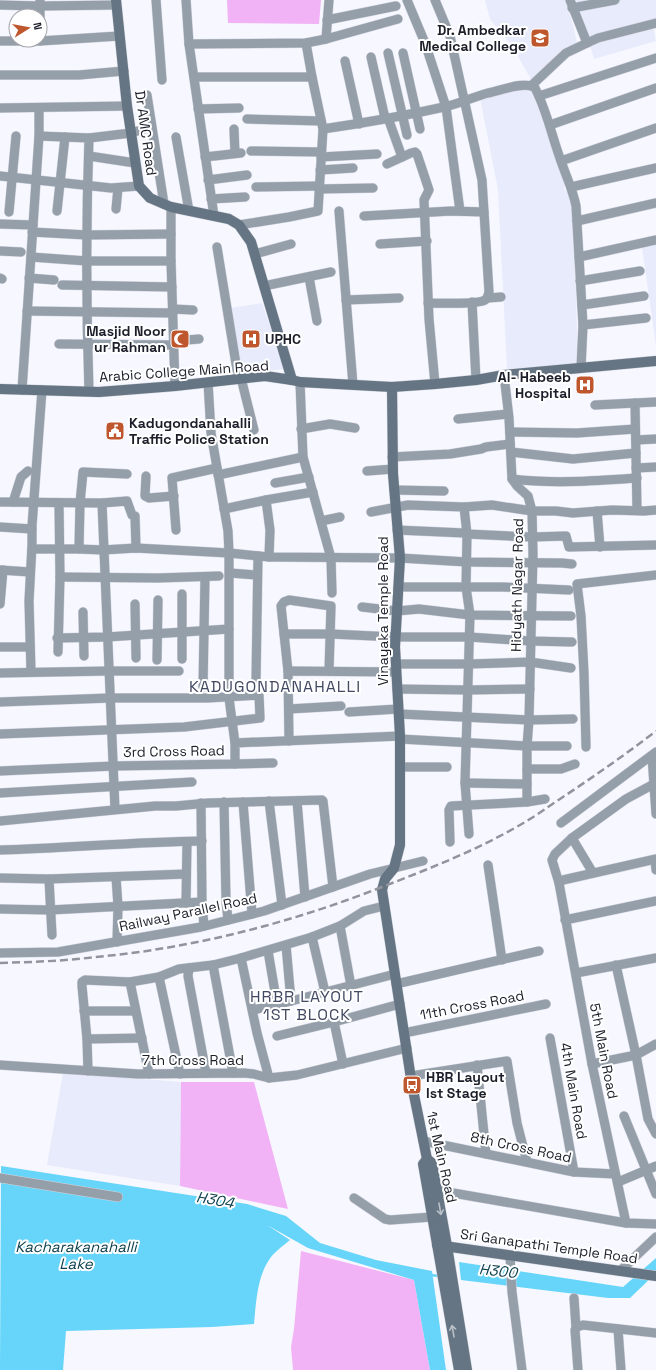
<svg xmlns="http://www.w3.org/2000/svg" width="656" height="1370" font-family="'Space Grotesk',sans-serif">
<style>
.built{fill:#e7ebfb}
.green{fill:#f1b3f5}
.water{fill:#66d5f9}
.lines{fill:none;stroke-linecap:round;stroke-linejoin:round}
.stream{stroke:#66d5f9;stroke-width:2.5}
.street-casing{stroke:#d4d5dd;stroke-width:10}
.secondary-casing{stroke:#d4d5dd;stroke-width:11}
.street{stroke:#959faa;stroke-width:9}
.secondary{stroke:#657584;stroke-width:10}
.rail{stroke:#92949d;stroke-width:2.5;stroke-dasharray:8 4;stroke-linecap:butt}
.oneway{stroke:#bac1c8}
.labels{text-anchor:middle;stroke-width:4;stroke-linejoin:round;paint-order:stroke}
.poi-label{font-size:14px;font-weight:bold;fill:#1c1f2a;stroke:#fff;text-anchor:end}
.street-label{font-size:14px;fill:#1c1f2a;stroke:#fff}
.water-label{font-size:15px;font-style:italic;fill:#0f4150;stroke:#fff}
.quarter-label{font-size:16px;letter-spacing:1px;fill:#424962;stroke:#fff}
</style>
<rect width="100%" height="100%" fill="#f7f8ff"/>
<g class="built">
<path d="M485,0h82l10,43 -45,38 -20,-35 -22,-27z"/>
<path d="M576,0h80v20l-4,1 4,20 -62,18z"/>
<path d="M530,87l35,93 -1,10 5,2 4,7 5,164 -71,6 -9,-179 -18,-92z"/>
<path d="M656,244v102l-14,-99z"/>
<path d="M262,303l23,66 -52,5 -9,-65z"/>
<path d="M63,1073l118,9 -1,104 -133,-21z"/>
</g>
<g class="green">
<path d="M227,0h94l-2,24 -91,-1z"/>
<path d="M181,1082h73l34,127 -108,-23z"/>
<path d="M301,1251l113,29 16,90h-137l-2,-23 3,-18z"/>
</g>
<g class="water">
<path d="M1,1166l246,38 39,12 34,27 56,17 56,11 14,99h-16l-16,-90 -106,-32 -41,-23 23,15c-7,6 -16,12 -21,20 -12,18 -13,43 -15,64l-42,3 -146,4 -3,39h-63z"/>
<path d="M656,1258v15l-26,25h-22l-147,-18 -2,-18 164,25z"/>
</g>
<g class="lines">
<path class="stream" d="M430,1275l10,1"/>
<g class="street-casing">
<g id="street">
<path d="M156,0l6,80"/>
<path d="M186,0l3,44 25,172"/>
<path d="M407,0l18,43 21,64 14,104"/>
<path d="M0,5l40,1 76,-1"/>
<path d="M572,8l43,-8"/>
<path d="M327,20l69,-14"/>
<path d="M326,39l72,-20"/>
<path d="M0,41h40v-41"/>
<path d="M40,41l79,-5"/>
<path d="M587,43l11,-5 58,-15"/>
<path d="M189,44l117,-1 20,-4 3,-39"/>
<path d="M388,53l19,82"/>
<path d="M403,53l17,76"/>
<path d="M371,57l14,61"/>
<path d="M345,61l14,63"/>
<path d="M0,75h79l45,-4"/>
<path d="M194,77h118"/>
<path d="M532,85l34,-32 21,-10 -17,-43"/>
<path d="M147,95l17,109"/>
<path d="M539,96l117,-38"/>
<path d="M0,108l127,-2"/>
<path d="M198,109l41,-1"/>
<path d="M388,118l14,39"/>
<path d="M247,119l74,2"/>
<path d="M550,125l106,-37"/>
<path d="M234,129l1,24"/>
<path d="M323,129c41,-6 81,-13 121,-22 15,-3 29,-10 44,-14 11,-2 38,-13 47,-5 12,23 17,49 26,73 5,15 12,29 15,45l7,119 -2,43"/>
<path d="M39,136l50,2c-3,84 -3,169 0,253"/>
<path d="M176,137l13,74"/>
<path d="M89,138l42,-5 20,-6"/>
<path d="M251,151l70,1"/>
<path d="M89,156l46,7"/>
<path d="M205,157l36,-4"/>
<path d="M321,157l56,-3"/>
<path d="M561,161l95,-33"/>
<path d="M387,164l24,-11 4,-1 2,2 12,36 -5,10 5,119 6,65"/>
<path d="M320,170l33,-2"/>
<path d="M0,176l111,12 28,-2"/>
<path d="M208,180l39,-5"/>
<path d="M256,187l63,-1"/>
<path d="M571,187l85,-19"/>
<path d="M319,189l54,-1"/>
<path d="M211,199l34,-2"/>
<path d="M171,207v54l4,125"/>
<path d="M116,209l2,-21"/>
<path d="M57,211l8,-74"/>
<path d="M339,211l14,174"/>
<path d="M9,212l7,-76"/>
<path d="M364,216l87,-5 33,1"/>
<path d="M577,221l79,-18"/>
<path d="M0,224l33,1"/>
<path d="M239,225l50,-8 29,-6 5,-82 -11,-52 -6,-34"/>
<path d="M32,232l55,3 84,-1"/>
<path d="M380,244l47,-3"/>
<path d="M217,247l20,123 4,8 13,52"/>
<path d="M0,251l21,1"/>
<path d="M255,254l36,-10"/>
<path d="M31,257l56,4h84"/>
<path d="M579,257l77,-17"/>
<path d="M309,277l8,44"/>
<path d="M0,278l2,1"/>
<path d="M29,278l25,2"/>
<path d="M580,281l60,-10"/>
<path d="M62,285l110,2"/>
<path d="M264,286l67,-14"/>
<path d="M488,298l13,-1"/>
<path d="M346,300l53,-2"/>
<path d="M472,302l4,78"/>
<path d="M428,303c12,0 48,2 57,-3 3,-2 3,-5 4,-8l-7,-112 -32,-144 -15,-36"/>
<path d="M582,305l62,-9"/>
<path d="M173,309l20,1"/>
<path d="M27,311l146,2"/>
<path d="M583,325l63,-7"/>
<path d="M174,341l25,-2"/>
<path d="M59,344l115,1"/>
<path d="M504,375l5,43 3,61 5,7 11,10 4,15 1,43 -4,166 -2,26v56"/>
<path d="M208,382l3,51 17,98 1,22v145l6,45"/>
<path d="M300,382l3,75 28,101 1,35"/>
<path d="M22,390l17,-254v-28"/>
<path d="M635,403l2,107"/>
<path d="M595,405l61,-3"/>
<path d="M458,419l50,-5"/>
<path d="M301,429l29,-5 25,4"/>
<path d="M510,432l67,1 58,-4"/>
<path d="M636,440l20,-1"/>
<path d="M511,452l62,7 63,-6"/>
<path d="M392,457l58,-3 31,-5 5,-2 24,-3"/>
<path d="M636,468l20,-1"/>
<path d="M367,471l26,-2"/>
<path d="M127,474l-44,-2 -3,31 -1,46 24,1 33,-2 93,5 40,4 131,1 67,4 95,1 10,1"/>
<path d="M218,475l85,-18"/>
<path d="M146,476l-1,20 4,2 25,-2"/>
<path d="M512,479c43,5 82,2 125,-1"/>
<path d="M275,483l34,-6"/>
<path d="M394,490l50,1"/>
<path d="M266,500l47,-8"/>
<path d="M0,502l102,1 13,306"/>
<path d="M13,502l8,-25 7,-6"/>
<path d="M102,503l25,-2 5,14 3,1 1,32"/>
<path d="M464,507l28,-2 40,6h24l17,2 39,-3 32,1 12,-1"/>
<path d="M224,509l42,-9 4,30 -1,27"/>
<path d="M597,511l3,36"/>
<path d="M371,512l37,-7 56,2 3,27 -1,53 4,28 -5,168 4,51"/>
<path d="M321,521l19,-4"/>
<path d="M0,527l32,2"/>
<path d="M176,530l-4,-52 45,-10"/>
<path d="M397,530l67,3 3,1 65,3 34,-1 3,11 87,-2"/>
<path d="M32,549h47"/>
<path d="M0,570l30,2"/>
<path d="M230,573l27,2"/>
<path d="M60,577l98,1 61,-2"/>
<path d="M398,587h104l67,3"/>
<path d="M0,604l3,-34"/>
<path d="M135,604l1,54"/>
<path d="M362,607l35,4 22,-2 51,6 101,1"/>
<path d="M83,612l1,44"/>
<path d="M284,634h47l64,3h74l62,4 41,1"/>
<path d="M57,638l50,-1 122,-8"/>
<path d="M0,647h30"/>
<path d="M58,652l2,-75 -1,-74"/>
<path d="M182,659v-65"/>
<path d="M157,660l1,-60"/>
<path d="M396,664h73l61,-2 41,6"/>
<path d="M288,671l-7,-65 3,-4 5,-2 42,6 -2,65"/>
<path d="M31,672l-2,-71 3,-56v-19l10,-136"/>
<path d="M0,673l108,-2h71"/>
<path d="M256,680l2,-124"/>
<path d="M203,687l2,-110"/>
<path d="M397,689l72,1 61,-1"/>
<path d="M0,702l110,-4h97l52,-3 1,23 -76,9 -184,7"/>
<path d="M289,709l52,-3"/>
<path d="M349,712l49,-3"/>
<path d="M399,714l130,6 44,-1"/>
<path d="M400,739l127,7h40"/>
<path d="M289,741l-1,-70 108,1"/>
<path d="M586,747l-2,-74 -3,-57 -4,-32 79,-9"/>
<path d="M652,756l4,58"/>
<path d="M235,764l38,-1"/>
<path d="M400,767h47"/>
<path d="M527,769h34l14,-5"/>
<path d="M0,771l114,-5 121,-2v-21l165,-7"/>
<path d="M465,783l62,1"/>
<path d="M0,793l192,-11"/>
<path d="M269,801l13,104"/>
<path d="M297,801l8,96"/>
<path d="M224,802l2,99 2,19"/>
<path d="M243,802l9,112"/>
<path d="M201,803l1,99 2,24"/>
<path d="M0,821l155,-15h21l32,-3 114,-3 1,1 10,86"/>
<path d="M561,823l95,-71"/>
<path d="M572,838l-17,16 -3,6 7,23 33,181 34,159"/>
<path d="M450,842l-1,-32 2,-4 76,-4 18,-3"/>
<path d="M0,850c67,-2 135,-8 202,-9"/>
<path d="M655,860l1,10"/>
<path d="M488,865l14,95"/>
<path d="M593,873l-21,-35 54,-39 28,-15"/>
<path d="M116,877l2,29 -1,36"/>
<path d="M0,878l49,1 137,-5"/>
<path d="M49,879l3,56"/>
<path d="M559,883l4,-3 93,-21"/>
<path d="M186,903l1,-61"/>
<path d="M0,909l50,1 152,-8"/>
<path d="M565,920l91,-19"/>
<path d="M340,926l11,60"/>
<path d="M312,937l13,55"/>
<path d="M268,951l9,53"/>
<path d="M0,953l58,-1 143,-25 63,-16 106,-37 53,-13"/>
<path d="M241,958l16,75 12,45"/>
<path d="M213,965l20,108"/>
<path d="M616,965l20,90 12,64 8,15"/>
<path d="M189,968l-1,8 18,97"/>
<path d="M576,973l80,-15"/>
<path d="M159,977l21,97"/>
<path d="M130,982l19,92"/>
<path d="M396,984l143,-33"/>
<path d="M291,1001l104,-27"/>
<path d="M253,1010l38,-9 -5,-56"/>
<path d="M84,1011h51"/>
<path d="M334,1022l66,-18"/>
<path d="M404,1033l142,-29"/>
<path d="M277,1036l57,-14 9,42"/>
<path d="M550,1038l24,134"/>
<path d="M87,1039l55,-1"/>
<path d="M592,1064l44,-9 20,-11"/>
<path d="M0,1065l138,9 106,-1 10,1 15,4 28,-3 110,-27"/>
<path d="M477,1065l9,89"/>
<path d="M88,1071l-1,-32 -5,-53v-4l3,-2 45,2 29,-5 20,-8 34,-4 28,-7 71,-21 28,-11 24,-15 20,-5"/>
<path d="M411,1076l96,-15 10,62 10,39"/>
<path d="M624,1116l32,78"/>
<path d="M423,1141l151,31 41,2"/>
<path d="M0,1178l118,19"/>
<path d="M618,1182l38,-16"/>
<path d="M430,1189l196,34 30,1"/>
<path d="M354,1198l31,21 5,1 42,-3"/>
<path d="M510,1256l2,36 10,78"/>
<path d="M620,1271l36,-34"/>
<path d="M574,1298l2,30"/>
<path d="M618,1329l3,41"/>
<path d="M578,1370l-3,-40 2,-3 6,-2 73,8"/>
</g>
</g>
<g class="secondary-casing">
<g id="secondary">
<path d="M116,0l11,106 12,80 11,12 21,9 58,12 10,6 12,17 41,138"/>
<path d="M392,387l1,87 7,84 -5,89 5,89v109l-6,23 -9,11 -3,11 30,195 15,74 5,4 15,83 20,124"/>
<path d="M0,389l99,3 76,-6 90,-10 27,4 8,2 92,5 43,-3 41,-4 28,-5 152,-14"/>
<path d="M427,1159l-4,5 36,206"/>
<path d="M437,1245l219,31"/>
</g>
</g>
<use href="#street" class="street"/>
<use href="#secondary" class="secondary"/>
<path class="rail" d="M0,963c32,-1 64,-2 96,-6 98,-9 194,-34 286,-70 49,-19 98,-38 143,-65 12,-7 23,-15 35,-23 33,-22 65,-44 96,-68"/>
</g>
<defs><path id="oneway-shaft" d="M-6 0H5M1.5-3L5.5 0L1.5 3" fill="none" stroke-width="1.6" stroke-linecap="round" stroke-linejoin="round"/></defs>
<g class="oneway">
<use href="#oneway-shaft" transform="translate(440 1209) rotate(80)"/>
<use href="#oneway-shaft" transform="translate(453 1331) rotate(-100)"/>
</g>
<defs>
<g id="university-square" transform="scale(1)"><rect x="-9" y="-9" width="18" height="18" rx="4" fill="#be572d" stroke="#fff"/><path d="M0-5L7-2L0 1L-7-2ZM-4 1L0 2.5L4 1V4Q0 6-4 4Z" fill="#fff"/></g>
<g id="mosque-square" transform="scale(1)"><rect x="-9" y="-9" width="18" height="18" rx="4" fill="#be572d" stroke="#fff"/><path d="M3.5-4.9A6 6 0 1 0 3.5 4.9A5 5 0 1 1 3.5-4.9Z" fill="#fff"/></g>
<g id="hospital-square" transform="scale(1)"><rect x="-9" y="-9" width="18" height="18" rx="4" fill="#be572d" stroke="#fff"/><path d="M-5-5h3v3.5h4V-5h3V5h-3V1.5h-4V5h-3Z" fill="#fff"/></g>
<g id="civic-square" transform="scale(1)"><rect x="-9" y="-9" width="18" height="18" rx="4" fill="#be572d" stroke="#fff"/><path d="M-.6-6.5H3V-4.5H.6V-3L4-1V1h2V6H-6V1h2V-1L-.6-3ZM-1.2 2.5V6h2.4V2.5Z" fill="#fff"/></g>
<g id="bus-square" transform="scale(1)"><rect x="-9" y="-9" width="18" height="18" rx="4" fill="#be572d" stroke="#fff"/><path d="M-5-6H5V4H4V6H2V4H-2V6H-4V4H-5ZM-3.5-4V0h7V-4ZM-3.5 1.2v1.5H-2V1.2ZM2 1.2v1.5H3.5V1.2Z" fill="#fff"/></g>
</defs>
<g fill-rule="evenodd">
<use href="#university-square" x="540" y="38"/>
<use href="#mosque-square" x="180" y="339"/>
<use href="#hospital-square" x="251" y="339"/>
<use href="#hospital-square" x="585" y="385"/>
<use href="#civic-square" x="115" y="431"/>
<use href="#bus-square" x="412" y="1085"/>
</g>
<g class="labels">
<g class="poi-label">
<text x="526" y="35">Dr. Ambedkar<tspan x="526" dy="16">Medical College</tspan></text>
<text x="166" y="336">Masjid Noor<tspan x="166" dy="16">ur Rahman</tspan></text>
<text x="265" y="344" text-anchor="start">UPHC</text>
<text x="571" y="382">Al- Habeeb<tspan x="571" dy="16">Hospital</tspan></text>
<text x="129" y="428" text-anchor="start">Kadugondanahalli<tspan x="129" dy="16">Traffic Police Station</tspan></text>
<text x="426" y="1082" text-anchor="start">HBR Layout<tspan x="426" dy="16">Ist Stage</tspan></text>
</g>
<g class="street-label">
<text transform="translate(146 133) rotate(82)" y="5">Dr AMC Road</text>
<text transform="translate(184 371) rotate(-4)" y="5">Arabic College Main Road</text>
<text transform="translate(517 585) rotate(-89)" y="5">Hidyath Nagar Road</text>
<text transform="translate(383 611) rotate(-90)" y="5">Vinayaka Temple Road</text>
<text transform="translate(174 751) rotate(-1)" y="5">3rd Cross Road</text>
<text transform="translate(188 912) rotate(-12)" y="5">Railway Parallel Road</text>
<text transform="translate(472 1005) rotate(-11)" y="5">11th Cross Road</text>
<text transform="translate(604 1051) rotate(79)" y="5">5th Main Road</text>
<text x="193" y="1065">7th Cross Road</text>
<text transform="translate(574 1091) rotate(80)" y="5">4th Main Road</text>
<text transform="translate(521 1147) rotate(12)" y="5">8th Cross Road</text>
<text transform="translate(442 1157) rotate(77)" y="5">1st Main Road</text>
<text transform="translate(549 1246) rotate(8)" y="5">Sri Ganapathi Temple Road</text>
</g>
<g class="water-label">
<text transform="translate(215 1200) rotate(10)" y="5">H304</text>
<text x="76" y="1252">Kacharakanahalli<tspan x="76" dy="17">Lake</tspan></text>
<text transform="translate(498 1271) rotate(6)" y="5">H300</text>
</g>
<g class="quarter-label">
<text x="275" y="692">KADUGONDANAHALLI</text>
<text x="307" y="1002">HRBR LAYOUT<tspan x="307" dy="18">1ST BLOCK</tspan></text>
</g>
</g>
<g transform="translate(28 28) rotate(79)"><circle r="19" fill="#ffffff" stroke="#a4a5aa"/>
<path d="M0-3L7 15L0 10L-7 15Z" fill="#be572d"/>
<text y="-6" font-size="11" font-weight="bold" text-anchor="middle" fill="#1c1f2a">N</text>
</g>
</svg>
